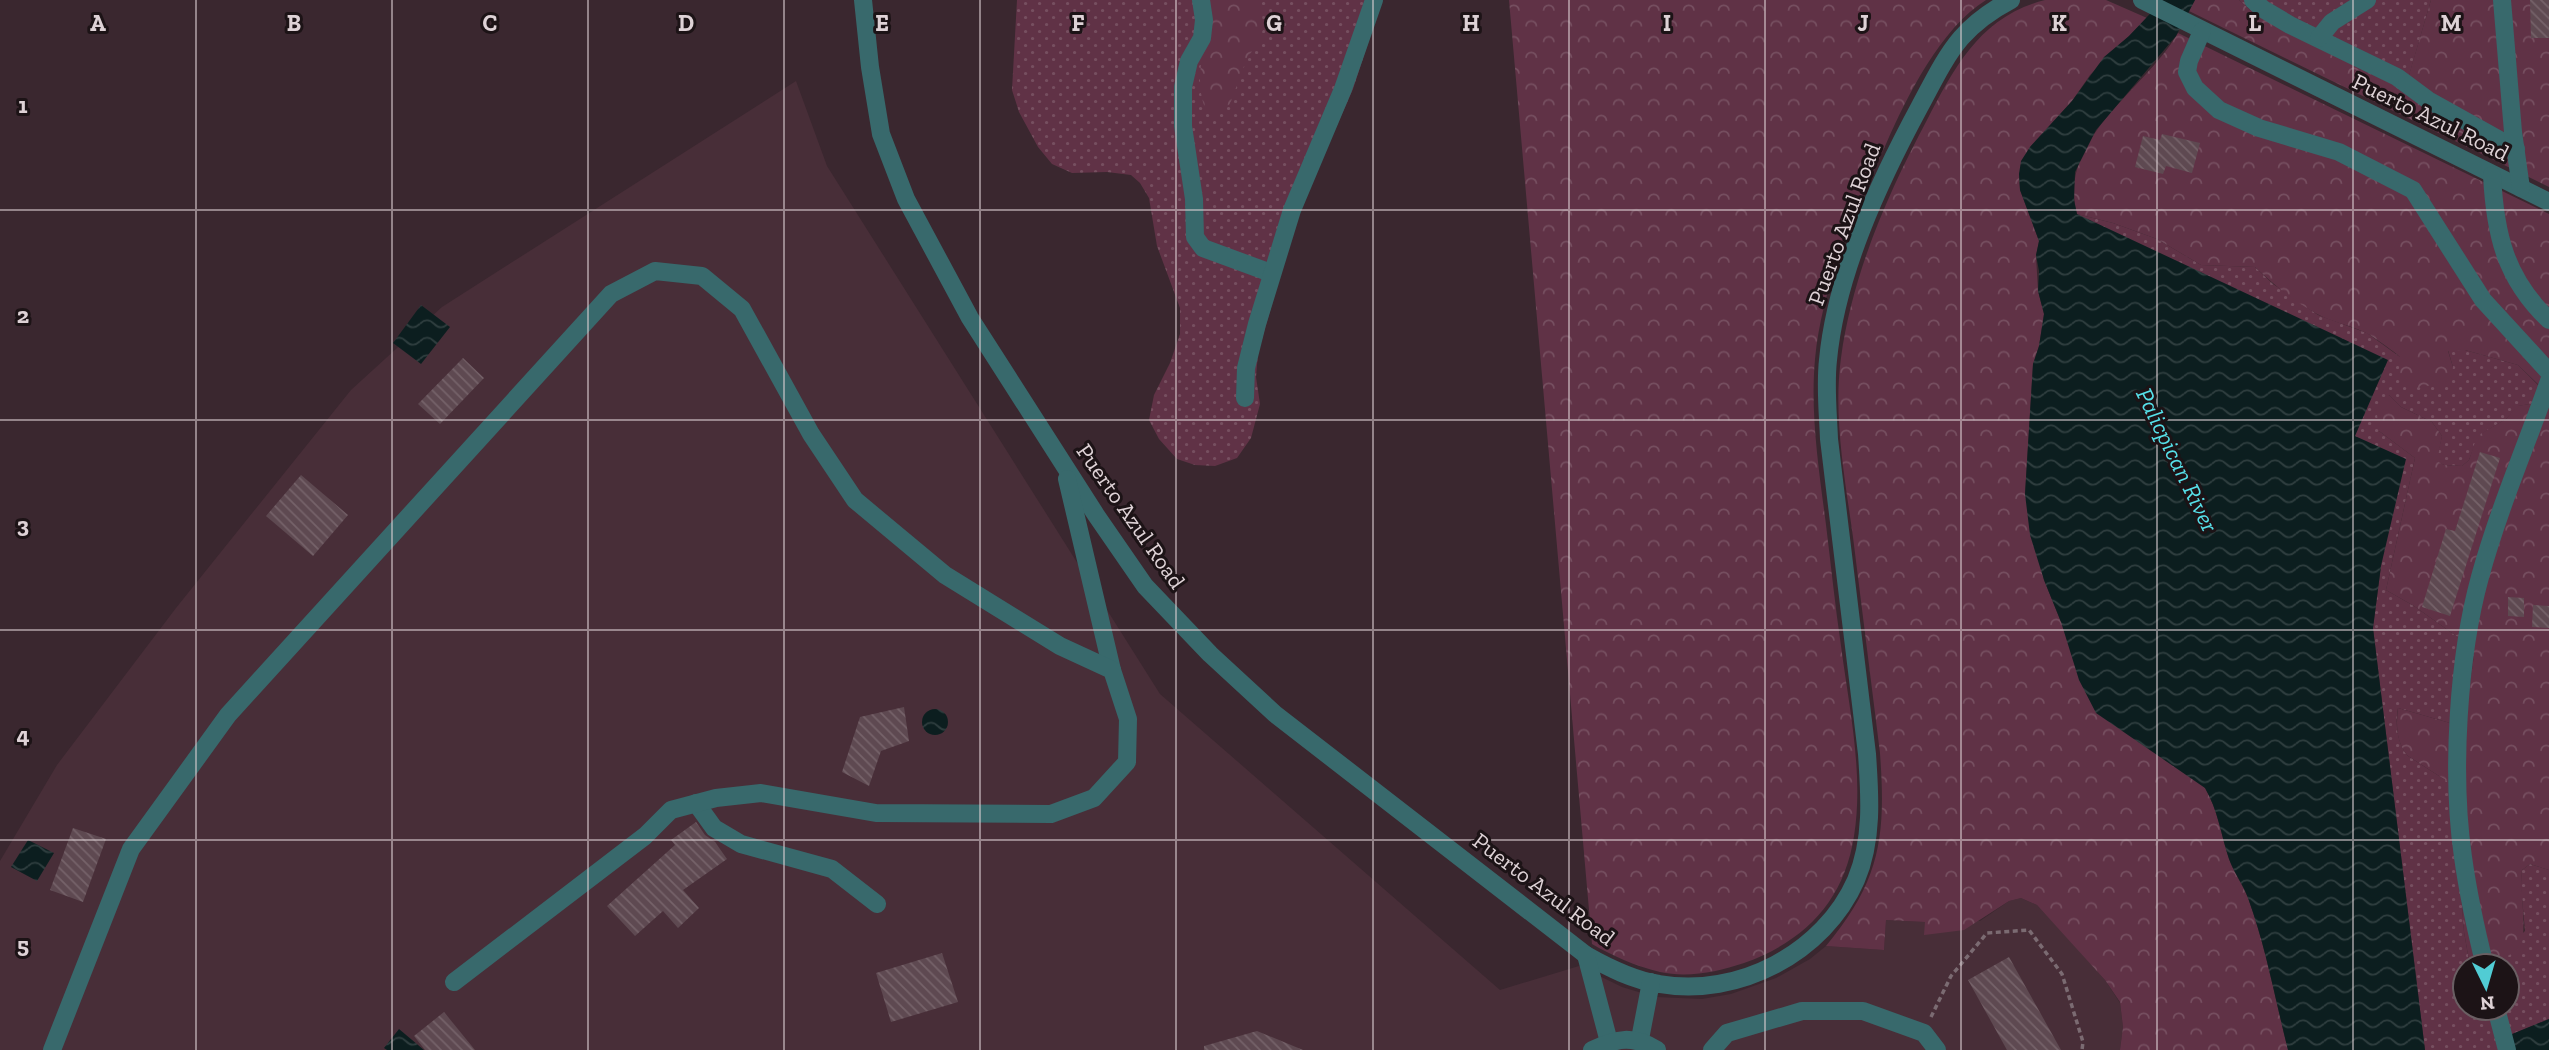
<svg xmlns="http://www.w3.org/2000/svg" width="2549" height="1050" font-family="'Zilla Slab',serif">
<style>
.built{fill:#482e38}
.green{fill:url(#green-dots)}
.forest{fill:url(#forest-crowns)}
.water{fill:url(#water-waves)}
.building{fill:url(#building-back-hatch)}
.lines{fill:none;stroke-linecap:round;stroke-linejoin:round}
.path{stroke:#7b6b72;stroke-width:3.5;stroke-dasharray:5 3.5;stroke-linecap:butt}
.minor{stroke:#38696c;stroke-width:18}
.grid{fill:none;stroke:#ded2d6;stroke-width:2;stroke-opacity:0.55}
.labels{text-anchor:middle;stroke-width:6;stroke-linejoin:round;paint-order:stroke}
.street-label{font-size:23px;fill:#ded2d6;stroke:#1c1316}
.water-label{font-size:24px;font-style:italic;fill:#56e0e9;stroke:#1c1316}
.grid-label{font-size:23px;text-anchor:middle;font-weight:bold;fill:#ded2d6;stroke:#1c1316;stroke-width:6;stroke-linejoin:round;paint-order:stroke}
</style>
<defs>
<pattern id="green-dots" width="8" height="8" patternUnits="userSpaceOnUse" patternTransform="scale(1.75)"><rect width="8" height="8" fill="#603246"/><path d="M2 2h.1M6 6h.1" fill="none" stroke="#764f60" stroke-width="1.8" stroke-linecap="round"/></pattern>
<pattern id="forest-crowns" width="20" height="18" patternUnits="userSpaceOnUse" patternTransform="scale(1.75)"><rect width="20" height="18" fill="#603246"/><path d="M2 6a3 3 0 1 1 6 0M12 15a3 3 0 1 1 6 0" fill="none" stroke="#764f60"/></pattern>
<pattern id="water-waves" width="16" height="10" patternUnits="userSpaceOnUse" patternTransform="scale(1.75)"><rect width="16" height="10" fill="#0c1e1f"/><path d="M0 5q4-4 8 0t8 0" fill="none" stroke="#2f3e3f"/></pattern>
<pattern id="building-back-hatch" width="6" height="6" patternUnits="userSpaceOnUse" patternTransform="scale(1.75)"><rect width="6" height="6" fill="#5e4951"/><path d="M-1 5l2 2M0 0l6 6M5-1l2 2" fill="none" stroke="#756269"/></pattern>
</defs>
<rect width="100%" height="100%" fill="#3a272f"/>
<path class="built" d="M796,81l31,85 333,528 340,296 79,-24 43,21 33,10 47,2 29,-5 45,-16 34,-19 16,-13 58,4 2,-30 39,2 55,-1 29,-20 12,-3 16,7 33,35 35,40 15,23 3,24 -3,23h-2120v-189l57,-96 119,-157 175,-218 91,-83z"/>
<g class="green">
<path d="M1017,0h365l-29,89 -55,124 -40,140 -2,24 4,27 -9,34 -14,20 -22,8 -20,-1 -18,-6 -18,-20 -10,-19 5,-25 16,-32 10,-29v-26l-23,-62 -8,-48 -9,-15 -9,-8 -24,-3 -35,1 -20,-9 -14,-17 -19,-35 -7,-22z"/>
<path d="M2239,0h192l-27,93 -148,-78z"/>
<path d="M2077,214l36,9 44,16 44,26 54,2 18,17 45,31 49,18 33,24 53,10 -5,-17h17l53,15 23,23 -5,15 -18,3 -12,13 -28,17 -9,24 -7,6 -18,-1 -8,-4 6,-25 -10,-14 -31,-15 -12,-12 -10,36 36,27 -29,132 28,16 52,37 6,5 2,8 -10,68 -7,1 -59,-17c-3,15 -1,36 10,48l45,29 11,147 6,34h-5v42h42v-42h-16v-2l34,-33 -4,-45 1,-16 8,-6 19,6v149l-36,15 -2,16h-86l-52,-422 8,-62 -26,-130z"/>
</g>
<g class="forest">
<path d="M1206,0h55l2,29 -4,13 -12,16 -17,46 -10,8 -8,1 -7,-5c-8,-21 -5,-40 -1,-62 2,-15 1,-31 2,-46z"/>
<path d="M1509,0h477c-45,28 -79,96 -100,144 -31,68 -64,141 -71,215 -5,55 4,111 11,166 5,40 9,81 15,121 8,62 23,128 13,190 -10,65 -49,105 -110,127 -27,9 -56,15 -84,9 -25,-6 -47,-16 -68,-28z"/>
<path d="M2045,0h61l41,18 -57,57 -18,26 -42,46 -11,27 1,16 19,51 -3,15 2,35 6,23 -5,32 -6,18 -8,130 19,86 17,42 144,166c13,22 16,47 24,71 5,14 14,26 19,39 18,49 27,101 40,152h-168l3,-23 -3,-25 -15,-22 -68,-75 -16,-7 -12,3 -45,29 -40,5 1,-13 -39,-2 -2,30 -58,-4c55,-66 60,-110 54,-193 -9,-72 -18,-144 -27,-216 -8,-58 -20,-120 -12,-179 11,-83 47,-165 86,-238 28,-54 54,-104 118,-120z"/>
<path d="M2195,0h44l17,15 148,77 27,-92h118v187l-360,-176z"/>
<path d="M2178,33l371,181v656l-19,-6 -8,6c-2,27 5,52 -1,78l-30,18h-21l-6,-34 -11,-147 -45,-29c-12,-13 -12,-32 -10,-48l59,17 7,-2 10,-67 -2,-8 -6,-5 -52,-37 -28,-16 29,-132 -36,-27 -3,-25 13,-11 12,12 31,15 10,14 -5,25 7,4 18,1 7,-6 8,-24 29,-17 11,-13 19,-3 5,-16 -23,-22 -53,-15 -17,1 5,16 -2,16 -41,5 -11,-11 1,-20c-5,-5 -30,-23 -36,-25 -15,-7 -32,-10 -47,-18 -22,-12 -43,-29 -62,-47l-54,-2 -44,-26 -44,-16 -36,-9c-20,-76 68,-124 101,-181z"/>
</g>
<g class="water">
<path d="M2163,0h32l-19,36 -80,94 -21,42 -1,28 3,14 311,146 -33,76 51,23 -25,107 -8,62 52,422h-137c-13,-51 -22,-103 -40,-152 -5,-14 -14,-25 -19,-39 -8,-24 -11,-49 -24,-71l-109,-75 -17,-33 -18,-58 -17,-42 -14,-45 -5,-41 8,-130 6,-18 5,-32 -6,-23 1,-20 -3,-16 3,-14 -19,-51 -1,-16 2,-13 9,-14 42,-46 32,-44 25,-21z"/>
<path d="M421,305l29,22 -29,37 -28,-21z"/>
<circle cx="935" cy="722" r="13"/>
<path d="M28,840l26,13 -17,28 -26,-14z"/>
<path d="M2549,1019v31h-38l1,-16z"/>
<path d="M399,1029l25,21h-37l-3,-2z"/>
</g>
<g class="building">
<path d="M2530,0h19v38h-18z"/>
<path d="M2162,134l38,9 -8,30 -26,-7 -3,8 -28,-7 8,-31 17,4z"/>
<path d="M463,358l21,20 -44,46 -22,-20z"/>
<path d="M2480,452l20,6 -50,158 -28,-9 24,-78 9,2z"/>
<path d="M301,475l47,40 -35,41 -47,-40z"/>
<path d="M2508,597l16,1v19l-16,-1z"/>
<path d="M2533,605l16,1v22l-17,-1z"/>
<path d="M904,707l5,34 -28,10 -12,35 -27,-14 18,-55z"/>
<path d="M696,822l9,13 10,7 12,17 -44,31 16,18 -21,20 -15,-17 -28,25 -28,-30 68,-61 -4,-5z"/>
<path d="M73,828l33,11 -23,63 -33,-12z"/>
<path d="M942,953l16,49 -67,20 -15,-49z"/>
<path d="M2009,957l52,93h-54l-39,-70z"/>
<path d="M444,1012l31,38h-50l-11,-14z"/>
<path d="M1257,1031l46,19h-99v-4z"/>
</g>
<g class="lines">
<path class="path" d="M1931,1017l20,-41 36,-43 42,-3 33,44 21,68 -1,8"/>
<g class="minor">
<path d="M863,0l7,67 11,67 25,65 64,119 126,197 49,71 65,68 65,60 311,241c23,13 47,25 73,29 79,14 165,-31 197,-104 17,-40 14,-84 11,-126l-38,-315c-1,-26 -4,-53 -1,-79 8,-86 51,-178 92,-254 12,-22 24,-48 41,-68 14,-16 31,-28 50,-38"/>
<path d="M1201,0l3,20 -2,18 -13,23 -6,26v39l11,73 1,38 8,11 68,25"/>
<path d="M2142,0l407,202"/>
<path d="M2253,0l10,9 27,16 107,52 31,23 88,49"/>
<path d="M2502,0l11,132 8,56"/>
<path d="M2202,31l-13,30 -2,11 8,16 24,22 40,18 80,24 74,38 70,110 66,72"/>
<path d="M2319,38l13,-16 35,-22"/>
<path d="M2492,175c3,59 13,103 57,145"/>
<path d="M1245,398l1,-30 11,-44 35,-114 51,-121 31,-89"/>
<path d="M1067,479l45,191"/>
<path d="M696,803l18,25 27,16 91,25 45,35"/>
<path d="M1586,955l23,87"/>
<path d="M2485,966c-9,-36 -17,-73 -22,-109 -12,-83 -5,-200 17,-280 18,-66 46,-131 69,-196"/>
<path d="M2496,1008l11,42"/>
<path d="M1640,1039l11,-57"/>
<path d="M52,1050l79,-201 97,-134 383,-421 44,-23 47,5 40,33 69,125 44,66 90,75 115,71 52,24 16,49 -1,43 -33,36 -43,16 -175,-1 -115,-20 -45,5 -45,12 -26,26 -191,146"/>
<path d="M1592,1050c25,-12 41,-15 65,0"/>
<path d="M1712,1050l15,-17 75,-22h61l61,22 13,17"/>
</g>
</g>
<path class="grid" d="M196,0v1050M392,0v1050M588,0v1050M784,0v1050M980,0v1050M1176,0v1050M1373,0v1050M1569,0v1050M1765,0v1050M1961,0v1050M2157,0v1050M2353,0v1050M0,210h2549M0,420h2549M0,630h2549M0,840h2549"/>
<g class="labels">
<g class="street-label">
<text transform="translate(2431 117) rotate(26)" y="8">Puerto Azul Road</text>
<text transform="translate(1844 224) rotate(-70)" y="8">Puerto Azul Road</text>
<text transform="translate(1131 516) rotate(55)" y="8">Puerto Azul Road</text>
<text transform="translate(1544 889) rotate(37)" y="8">Puerto Azul Road</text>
</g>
<g class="water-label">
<text transform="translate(2177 460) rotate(64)" y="8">Palicpican River</text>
</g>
</g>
<g class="grid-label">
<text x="98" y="31">A</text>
<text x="294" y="31">B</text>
<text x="490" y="31">C</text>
<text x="686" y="31">D</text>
<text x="882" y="31">E</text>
<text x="1078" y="31">F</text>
<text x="1274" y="31">G</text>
<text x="1471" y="31">H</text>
<text x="1667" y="31">I</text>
<text x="1863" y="31">J</text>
<text x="2059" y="31">K</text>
<text x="2255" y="31">L</text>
<text x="2451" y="31">M</text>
<text x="23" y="113">1</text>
<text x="23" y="323">2</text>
<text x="23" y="533">3</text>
<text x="23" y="743">4</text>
<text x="23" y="953">5</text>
</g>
<g transform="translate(2486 987) rotate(175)"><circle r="33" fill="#1c1316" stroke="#6a5f63" stroke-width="2"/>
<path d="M0-5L12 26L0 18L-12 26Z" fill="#51ccd4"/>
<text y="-10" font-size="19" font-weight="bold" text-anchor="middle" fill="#ded2d6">N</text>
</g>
</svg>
